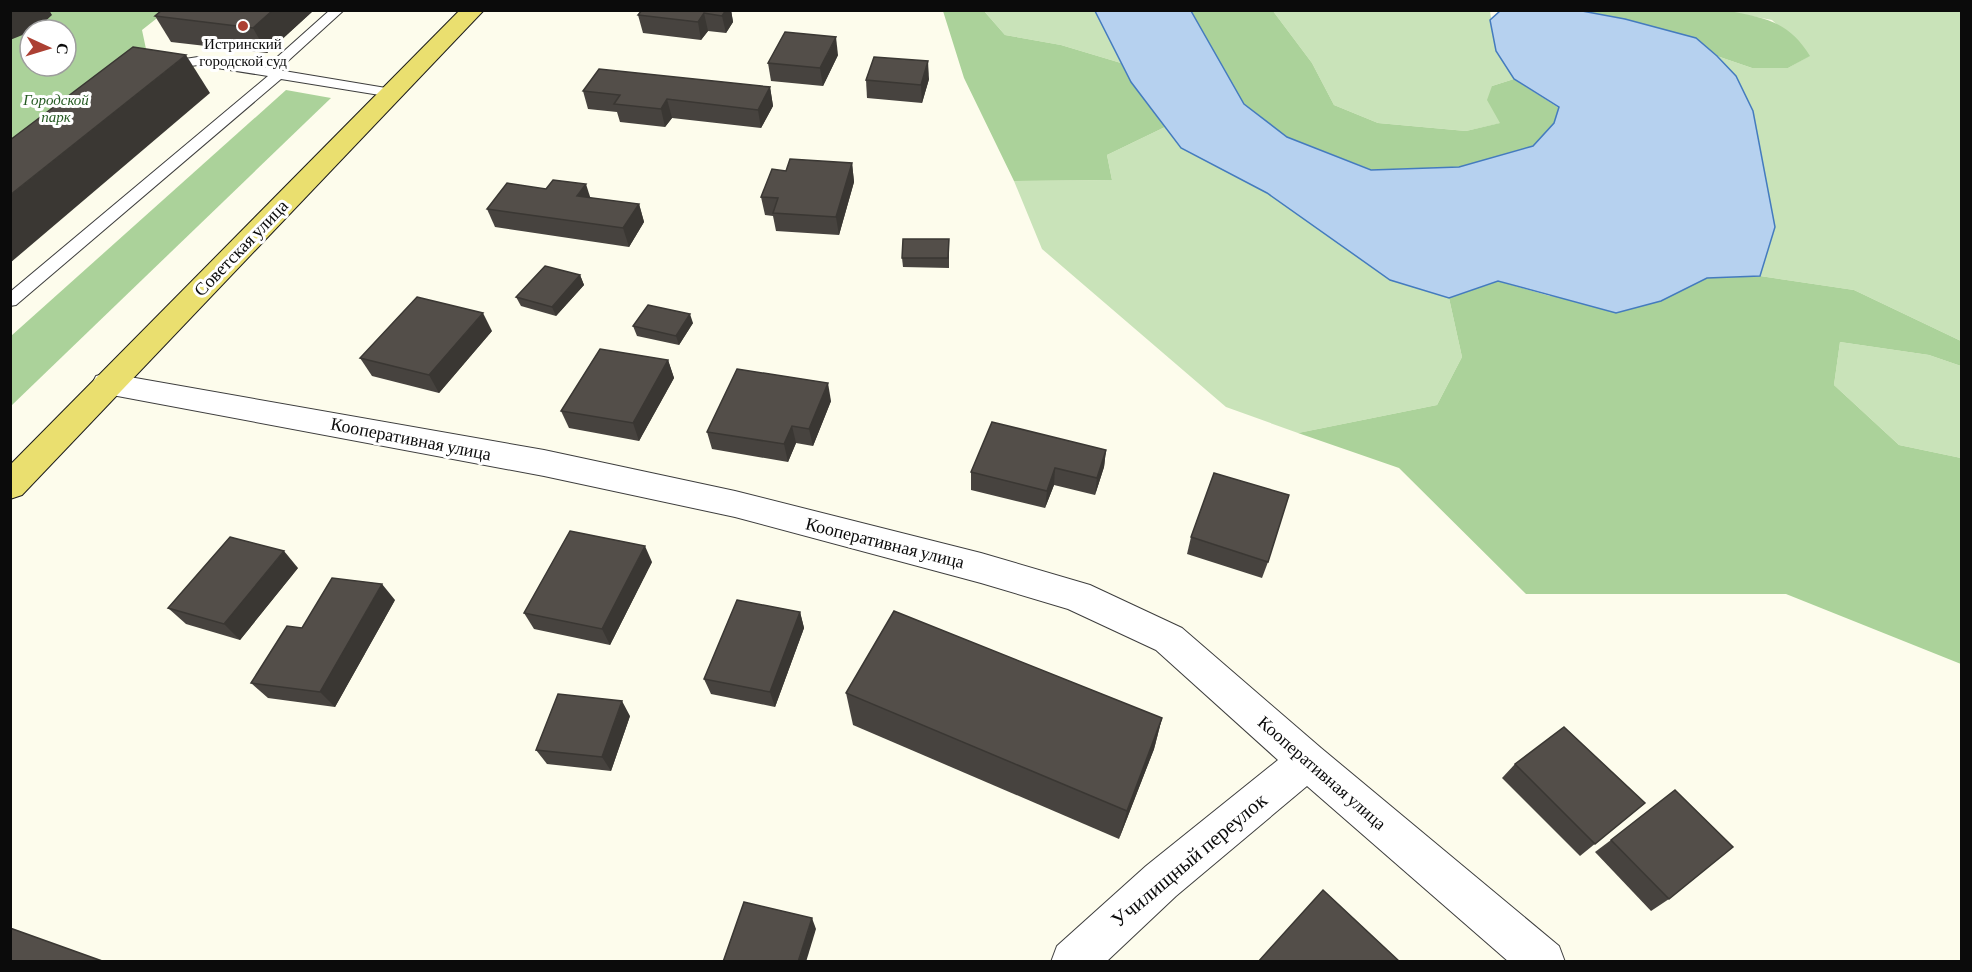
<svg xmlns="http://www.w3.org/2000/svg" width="1972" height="972" font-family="'Crimson Pro',serif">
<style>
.green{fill:#c9e3b9}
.forest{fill:#abd29a;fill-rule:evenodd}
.water{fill:#b6d1ef;stroke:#447bbe;stroke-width:1.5}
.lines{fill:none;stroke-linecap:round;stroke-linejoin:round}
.lane-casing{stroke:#3e3e3e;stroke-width:2}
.street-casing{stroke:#3e3e3e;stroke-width:2}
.primary-casing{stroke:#1c1c1c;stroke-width:2}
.lane{fill:#fff;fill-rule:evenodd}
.street{fill:#fff;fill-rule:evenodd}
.primary{fill:#eadf6f;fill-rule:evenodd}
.wall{fill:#47433f}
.shaded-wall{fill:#3a3733}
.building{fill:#534e49;stroke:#3a3733;stroke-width:1.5}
.poi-dot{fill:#ac4033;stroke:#fff;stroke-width:2}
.labels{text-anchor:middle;stroke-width:6;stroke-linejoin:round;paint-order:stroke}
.far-poi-label{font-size:15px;fill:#0b0b0b;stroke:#fff}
.far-park-label{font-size:15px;font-style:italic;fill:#265b23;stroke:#fff}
.street-label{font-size:18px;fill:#0b0b0b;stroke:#fff}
.near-street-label{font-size:21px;fill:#0b0b0b;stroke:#fff}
</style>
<rect width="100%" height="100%" fill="#fdfcec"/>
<g class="green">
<path d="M984,11h111l26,52 -60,-18 -56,-10z"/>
<path d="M1273,11h217l6,40 18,28 -22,7 9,37 -35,8 -88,-8 -44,-18 -22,-42z"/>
<path d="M1725,11h236v330l-107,-51 -94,-14 15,-49 -22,-116 -17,-35 -19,-20 35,12h36l21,-12 -37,-36z"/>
<path d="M1165,127l16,21 86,45 123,87 59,18 13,59 -25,48 -139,28 -72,-26 -184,-158 -28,-68 98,-1 -5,-25z"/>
<path d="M1840,342l89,13 32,11v92l-62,-13 -65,-60z"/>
</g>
<g class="forest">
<path d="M1725,10c39,8 63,10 85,46l-22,12h-36l-35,-12 -21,-18 -114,-27z"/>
<path d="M39,11h127l-24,19 12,57 -144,107v-161zM30,30h36v36h-36z"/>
<path d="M943,11h41l21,24 56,10 60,18 10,19 34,45 -58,28 5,25 -98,1 -50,-103z"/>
<path d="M1191,11h82l39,52 22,42 44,18 88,8 34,-8 -13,-23 5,-14 22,-7 45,29 -5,15 -21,23 -74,21 -87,3 -85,-33 -43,-33z"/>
<path d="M286,90l45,8 -320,308v-70z"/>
<path d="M1760,276l94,14 107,51v25l-32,-11 -89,-13 -6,43 65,60 62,13v206l-175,-70h-260l-127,-126 -101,-35 139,-28 25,-48 -13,-59 49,-17 52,15 111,5 46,-23z"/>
</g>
<path class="water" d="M1095,11h96l53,93 43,33 84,33 88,-3 74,-21 21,-23 5,-16 -45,-28 -18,-28 -6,-31 10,-9h82l43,8 71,19 21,18 19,20 17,35 22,116 -15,49 -53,2 -46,23 -45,12 -118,-32 -49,17 -59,-18 -123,-87 -86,-45 -50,-66z"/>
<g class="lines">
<g class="lane-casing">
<path id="lane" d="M330,10h14l-66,60 114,19 5,1 1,3 -1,3 -5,1 -111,-18 -265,226 -6,1v-14l258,-216 -70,-11 -29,4 -4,-1 -2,-3 2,-3 33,-5 67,11z"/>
</g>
<g class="street-casing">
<path id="street" d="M107,373l437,77 191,41 246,62 109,32 92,43 139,120 238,198 6,16h-56l-202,-176 -131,110 -70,66h-55l6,-16 89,-80 132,-106 -122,-110 -88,-41 -87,-26 -246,-66 -191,-41 -448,-84 -4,-8 4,-8z"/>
</g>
<g class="primary-casing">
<path id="primary" d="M460,10h24l-462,485 -12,4v-34z"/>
</g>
<use href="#lane" class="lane"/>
<use href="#street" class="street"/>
<use href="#primary" class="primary"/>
</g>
<g class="wall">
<path d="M314,10l-47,43 -96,-11 -16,-26z"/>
<path d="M731,10l2,12 -7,11 -18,-2 -7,9 -58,-7 -5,-18z"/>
<path d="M838,55l-15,31 -52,-5 -3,-18z"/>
<path d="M929,79l-7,24 -55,-5 -1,-18z"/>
<path d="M770,87l3,19 -12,22 -89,-10 -7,9 -45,-5 -3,-10 -29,-3 -5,-18z"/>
<path d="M852,163l2,19 -15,53 -63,-4 -3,-15 -8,-1 -4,-18 25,-26z"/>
<path d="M590,198l49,6 5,18 -15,25 -134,-20 -8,-18z"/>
<path d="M949,239v29l-46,-1 -1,-9z"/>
<path d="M580,275l4,10 -28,31 -35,-10 -5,-9z"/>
<path d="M693,323l-14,22 -42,-9 -4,-10z"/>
<path d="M492,331l-53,62 -67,-17 -12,-18z"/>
<path d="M668,360l6,18 -35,63 -70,-13 -8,-17z"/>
<path d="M831,401l-18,45 -17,-3 -8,19 -76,-13 -5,-17z"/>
<path d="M1106,450l-2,17 -9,28 -41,-10 -9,23 -74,-18v-18z"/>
<path d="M1191,537l77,25 -6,16 -75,-24z"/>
<path d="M652,562l-42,83 -76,-16 -10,-16z"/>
<path d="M298,568l-58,72 -54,-16 -18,-16z"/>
<path d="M395,600l-60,107 -67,-9 -17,-15z"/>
<path d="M800,612l4,16 -29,79 -64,-13 -7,-15z"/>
<path d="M846,693l316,25 -8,31 -35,90 -266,-114z"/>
<path d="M630,716l-19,55 -64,-7 -11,-14z"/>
<path d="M1515,764l130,39 -65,53 -78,-78z"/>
<path d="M1611,840l58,59 -18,12 -56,-59z"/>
</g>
<g class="shaded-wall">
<path d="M10,10h39l3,5 -16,15h-6v2l-20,8z"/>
<path d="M273,10h41l-47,43 -14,-25z"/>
<path d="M726,10h5l2,12 -7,11 -4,-17z"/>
<path d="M704,13l4,18 -7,9 -3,-18z"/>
<path d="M836,37l2,18 -15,31 -3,-18z"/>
<path d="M186,55l24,38 -200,170v-68z"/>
<path d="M928,61l1,18 -7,24 -1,-18z"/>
<path d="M770,87l3,19 -12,22 -3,-18z"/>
<path d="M667,99l5,19 -7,9 -4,-18z"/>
<path d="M852,163l2,19 -15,53 -3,-18z"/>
<path d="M586,184l6,19 -15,-7z"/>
<path d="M639,204l5,18 -15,25 -6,-19z"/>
<path d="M580,275l4,10 -28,31 -4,-9z"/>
<path d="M483,313l9,18 -53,62 -10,-18z"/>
<path d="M690,314l3,9 -14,22 -3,-9z"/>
<path d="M668,360l6,18 -35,63 -6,-18z"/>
<path d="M828,383l3,18 -18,45 -4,-17z"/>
<path d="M792,426l4,17 -8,19 -4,-18z"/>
<path d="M1106,450l-2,17 -9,28 2,-17z"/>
<path d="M1055,468l-1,17 -9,23 2,-17z"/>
<path d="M645,546l7,16 -42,83 -8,-16z"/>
<path d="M284,551l14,17 -58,72 -16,-16z"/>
<path d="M382,584l13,16 -60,107 -15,-15z"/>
<path d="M800,612l4,16 -29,79 -5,-15z"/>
<path d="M622,701l8,15 -19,55 -9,-14z"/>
<path d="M1162,718l-8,31 -35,90 8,-28z"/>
<path d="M812,918l4,11 -10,33h-8z"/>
</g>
<g class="building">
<path d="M162,10h111l-20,18 -98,-12z"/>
<path d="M642,10h84l-4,6 -18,-3 -6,9 -60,-7z"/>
<path d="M785,32l51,5 -16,31 -52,-5z"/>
<path d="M133,47l53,8 -176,140v-55z"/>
<path d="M874,57l54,4 -7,24 -55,-5z"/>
<path d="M599,69l171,18 -12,23 -91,-11 -6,10 -47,-5 6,-9 -37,-4z"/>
<path d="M790,159l62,4 -16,54 -63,-4 5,-15 -17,-1 11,-28 14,2z"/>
<path d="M553,180l33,4 -9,12 62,8 -16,24 -136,-19 20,-26 39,6z"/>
<path d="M903,239h46l-1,19h-46z"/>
<path d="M545,266l35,9 -28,32 -36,-10z"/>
<path d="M417,297l66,16 -54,62 -69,-17z"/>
<path d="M648,305l42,9 -14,22 -43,-10z"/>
<path d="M600,349l68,11 -35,63 -72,-12z"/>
<path d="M737,369l91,14 -19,46 -17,-3 -8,18 -77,-12z"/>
<path d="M992,422l114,28 -9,28 -42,-10 -8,23 -76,-19z"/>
<path d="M1214,473l75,22 -21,67 -77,-25z"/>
<path d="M570,531l75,15 -43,83 -78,-16z"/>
<path d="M230,537l54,14 -60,73 -56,-16z"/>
<path d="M332,578l50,6 -62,108 -69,-9 36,-57 15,2z"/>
<path d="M737,600l63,12 -30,80 -66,-13z"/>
<path d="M894,611l268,107 -35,93 -281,-118z"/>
<path d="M558,694l64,7 -20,56 -66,-7z"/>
<path d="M1564,727l81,76 -50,41 -80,-80z"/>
<path d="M1675,790l58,57 -64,52 -58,-59z"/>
<path d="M1323,890l77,72h-142z"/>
<path d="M744,902l68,16 -14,44h-75z"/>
<path d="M10,928l95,34h-95z"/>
</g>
<circle class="poi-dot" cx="243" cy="26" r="6"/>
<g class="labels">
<g class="far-poi-label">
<text x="243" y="49">Истринский<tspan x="243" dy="17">городской суд</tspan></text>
</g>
<g class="far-park-label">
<text x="56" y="105">Городской<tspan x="56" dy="17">парк</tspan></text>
</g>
<g class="street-label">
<text transform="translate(241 248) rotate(-46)" y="6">Советская улица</text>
<text transform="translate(411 439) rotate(11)" y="6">Кооперативная улица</text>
<text transform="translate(885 543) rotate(14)" y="6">Кооперативная улица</text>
<text transform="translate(1322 773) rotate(41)" y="6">Кооперативная улица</text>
</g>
<g class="near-street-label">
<text transform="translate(1189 860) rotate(-40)" y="7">Училищный переулок</text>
</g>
</g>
<rect width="1972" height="972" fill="none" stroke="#0b0b0b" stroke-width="24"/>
<g transform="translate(48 48) rotate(94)"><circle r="28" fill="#ffffff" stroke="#9d9d9d" stroke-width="1.5"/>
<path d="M0-4.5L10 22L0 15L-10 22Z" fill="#ac4033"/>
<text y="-9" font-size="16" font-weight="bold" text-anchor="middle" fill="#0b0b0b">С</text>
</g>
</svg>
